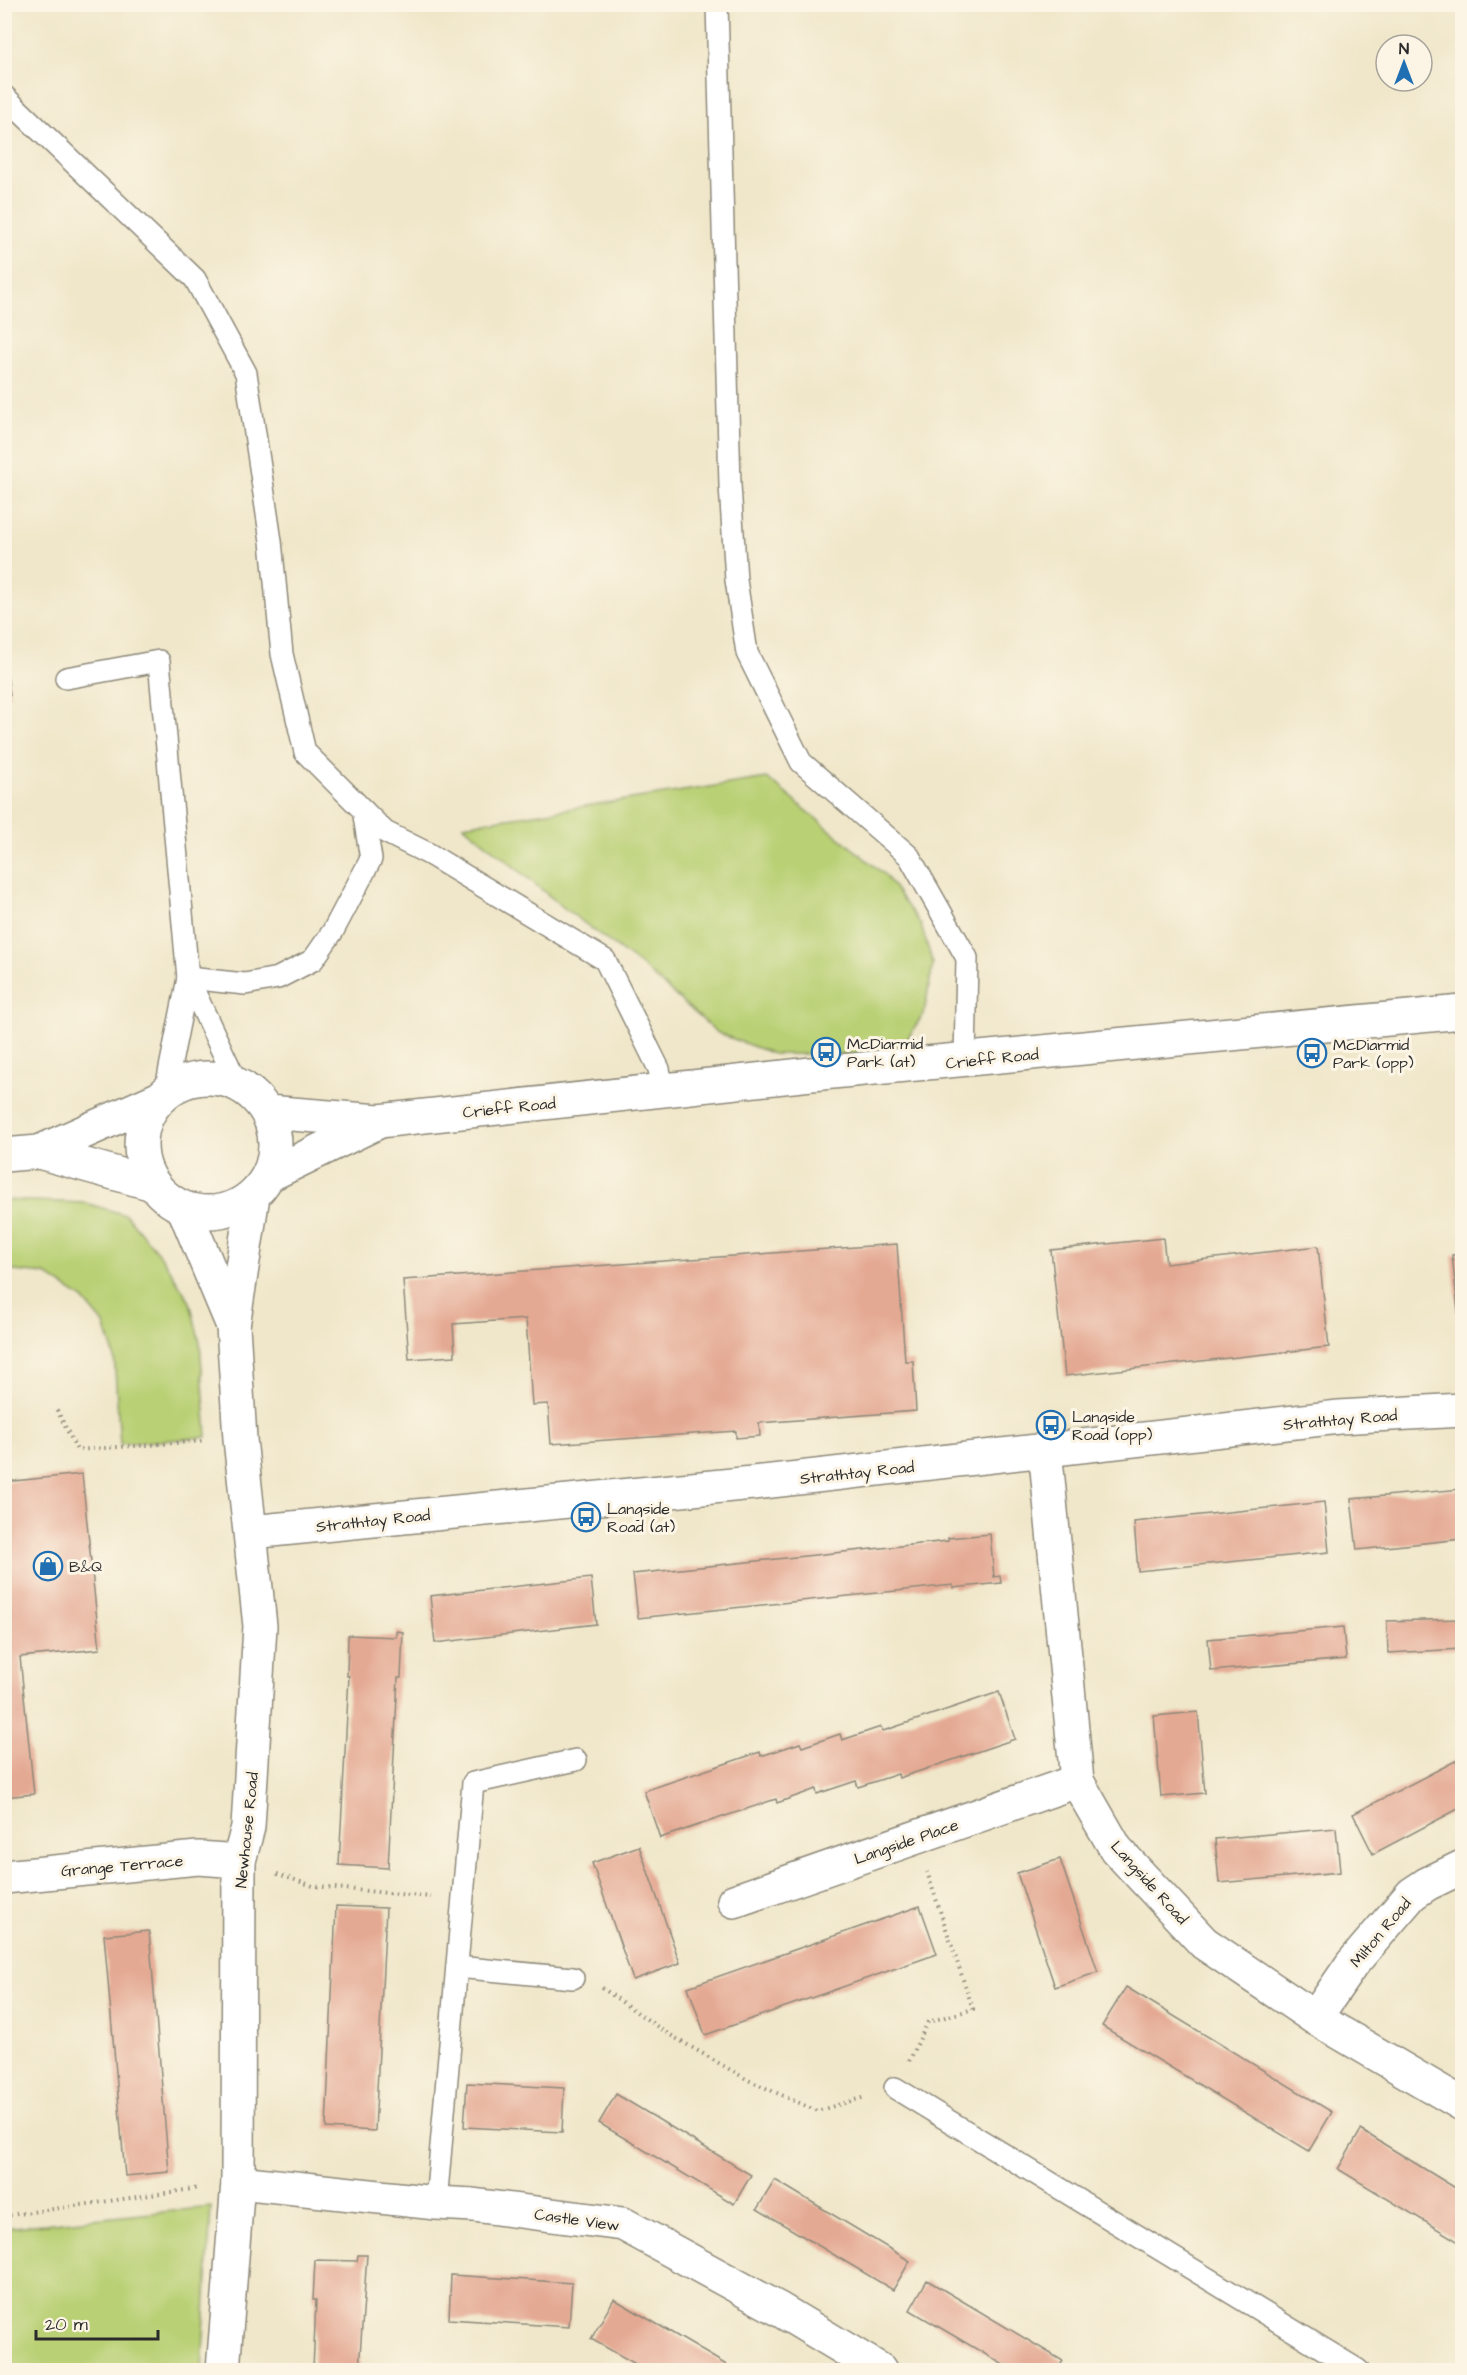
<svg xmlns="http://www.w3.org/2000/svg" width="1467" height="2375" font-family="'Architects Daughter',sans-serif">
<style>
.green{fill:#b9d074;stroke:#727e50;stroke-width:1.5}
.building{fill:#e4a993}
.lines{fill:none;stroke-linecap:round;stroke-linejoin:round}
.lane-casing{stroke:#8e897a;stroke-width:24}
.street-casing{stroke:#8e897a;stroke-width:36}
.secondary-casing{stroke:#8e897a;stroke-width:36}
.primary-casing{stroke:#8e897a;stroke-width:36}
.highway-casing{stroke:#8e897a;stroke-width:36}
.path{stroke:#8e897a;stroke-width:4;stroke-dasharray:1.5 4.5;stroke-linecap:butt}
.lane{stroke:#fff;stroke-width:21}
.street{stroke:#fff;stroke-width:33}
.secondary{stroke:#fff;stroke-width:33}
.primary{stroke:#fff;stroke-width:33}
.highway{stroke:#fff;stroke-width:33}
.labels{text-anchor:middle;stroke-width:6;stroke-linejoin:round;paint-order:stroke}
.poi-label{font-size:16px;fill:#2b2b2b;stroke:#fcf5e5;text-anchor:start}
.street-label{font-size:16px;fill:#2b2b2b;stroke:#fcf5e5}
</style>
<rect width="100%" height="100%" fill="#fcf5e5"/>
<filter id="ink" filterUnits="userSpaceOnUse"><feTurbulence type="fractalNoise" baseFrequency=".0167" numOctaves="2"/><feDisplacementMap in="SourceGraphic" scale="12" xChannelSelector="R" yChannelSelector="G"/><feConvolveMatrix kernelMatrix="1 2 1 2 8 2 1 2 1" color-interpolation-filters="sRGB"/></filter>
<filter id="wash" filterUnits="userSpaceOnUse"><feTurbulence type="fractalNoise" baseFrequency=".008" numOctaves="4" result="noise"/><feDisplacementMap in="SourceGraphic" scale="24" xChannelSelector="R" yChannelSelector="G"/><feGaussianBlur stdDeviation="1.35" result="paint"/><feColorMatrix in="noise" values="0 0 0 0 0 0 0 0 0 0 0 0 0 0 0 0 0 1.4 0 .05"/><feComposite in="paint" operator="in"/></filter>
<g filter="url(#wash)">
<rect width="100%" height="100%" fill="#f0e7ca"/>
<g class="green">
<path d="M767,778l118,97 36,50 12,39 -9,49 -20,31 -43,11 -88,-1 -55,-21 -79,-69 -75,-56 -101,-83z"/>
<path d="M4,1200l81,3 41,12 37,44 27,43 10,41 7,94 -87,7 -6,-89 -10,-31 -21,-25 -38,-25 -40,-4z"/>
<path d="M211,2207l-9,163h-197v-142z"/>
</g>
<g id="blocks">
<g class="building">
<path d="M4,654l6,41 -6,1z"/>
<path d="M1163,1238l3,26 152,-18 11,101 -264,29 -14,-126z"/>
<path d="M897,1244l8,117h8l3,50 -157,12 1,13 -24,2v-7l-185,13 -3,-40 -16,1 -6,-86 -73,5 2,32 -46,3 -6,-79z"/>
<path d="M1462,1254v75l-2,1 -8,-75z"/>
<path d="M82,1474l18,175 -80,8 14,137 -30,3v-315z"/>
<path d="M1462,1489v50l-105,11 -6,-51z"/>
<path d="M1324,1502l5,50 -191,19 -4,-49z"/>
<path d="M990,1534l4,43 6,-1 1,7 -48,5v-3l-315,33 -5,-44 315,-33v-3z"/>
<path d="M591,1578l5,46 -161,19 -5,-47z"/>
<path d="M1462,1619v30l-74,4 -1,-32z"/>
<path d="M1343,1627l3,32 -135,12 -3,-32z"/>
<path d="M396,1631l7,1 -2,46h-3l-10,190 -49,-3 10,-189h-2l1,-41 48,2z"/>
<path d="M999,1692l16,47 -116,39 -1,-4 -40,13 -2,-6 -39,13 -1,-5 -39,14 -1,-4 -116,39 -16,-47 116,-39 1,4 39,-13 2,4 38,-13 2,6 39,-13 2,4z"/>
<path d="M1198,1712l7,81 -44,4 -7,-81z"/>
<path d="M1461,1758l1,49 -89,47 -20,-40z"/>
<path d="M1336,1828l4,44 -121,11 -4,-44z"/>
<path d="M639,1846l41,117 -47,17 -41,-117z"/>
<path d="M1060,1859l38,113 -43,15 -38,-114z"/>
<path d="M336,1906l50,2 -11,223 -49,-3z"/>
<path d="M920,1906l17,48 -232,81 -17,-48z"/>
<path d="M149,1931l20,241 -44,4 -21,-241z"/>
<path d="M1126,1987l206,125 -23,39 -207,-125z"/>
<path d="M467,2083l97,5 -2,44 -98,-5z"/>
<path d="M616,2094l135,81 -17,29 -135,-81z"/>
<path d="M1361,2130l101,62v52l-124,-75z"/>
<path d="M775,2180l135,81 -17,29 -136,-81z"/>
<path d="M358,2255h9l-8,115h-46l3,-70h-3l2,-40 42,1z"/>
<path d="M451,2275l121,8 -3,44 -120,-8z"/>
<path d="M927,2280l136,81 -6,9h-45l-102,-60z"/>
<path d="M614,2299l36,21 85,50h-89l-55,-31z"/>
</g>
</g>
</g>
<g filter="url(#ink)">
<use href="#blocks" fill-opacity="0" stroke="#8e897a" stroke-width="1.5"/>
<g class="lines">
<g class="lane-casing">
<g id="lane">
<path d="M717,4l13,481 6,95 11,73 54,109 108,94 58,102 -2,103"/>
<path d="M4,96l191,183 51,94 25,168 11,113 23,98 80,80 44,22 176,106 54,109 4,21"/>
<path d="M66,678l93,-17 29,317 -23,115"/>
<path d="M188,978l57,6 33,-6 35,-18 20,-29 38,-72 -8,-49"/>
<path d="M188,978l49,105"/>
<path d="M457,1967l116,11"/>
<path d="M895,2088l463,282"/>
<path d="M436,2203l37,-420 103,-23"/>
</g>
</g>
<g class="street-casing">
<g id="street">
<path d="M1042,1451l5,18 30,312 39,68 88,94 111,75 147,86"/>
<path d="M251,1532l502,-49 586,-66 123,-7"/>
<path d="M734,1901l343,-120"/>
<path d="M1315,2018l37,-54 60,-70 15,-10 35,-17"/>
<path d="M238,2182l198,21 37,2 150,19 154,84 103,62"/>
</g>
</g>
<g class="secondary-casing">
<g id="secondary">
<path d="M184,1209l49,117"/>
<path d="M4,1877l194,-19 41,3"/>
<path d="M223,2370l15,-188 1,-321 9,-34 12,-201 -20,-187 -7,-113 20,-130"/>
</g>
</g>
<g class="primary-casing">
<g id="primary">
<path d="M267,1112l112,9 432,-47 651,-62"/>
<path d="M269,1175l109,-53"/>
</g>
</g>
<g class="highway-casing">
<g id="highway">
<circle cx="208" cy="1145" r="67"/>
<path d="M39,1152l114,32"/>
<path d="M4,1155l35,-3 119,-53"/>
</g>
</g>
<g class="path">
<path d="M57,1410l20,40 126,-9"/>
<path d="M277,1874l36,12 118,11"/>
<path d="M602,1988l63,44 83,48 69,31 48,-14"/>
<path d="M909,2061l19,-39 45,-13 -46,-137"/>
<path d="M4,2216l196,-28"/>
</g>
<use href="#lane" class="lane"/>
<use href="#street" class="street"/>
<use href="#secondary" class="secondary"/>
<use href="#primary" class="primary"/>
<use href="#highway" class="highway"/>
</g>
</g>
<defs>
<g id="bus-ring" transform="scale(1.5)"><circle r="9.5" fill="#fcf5e5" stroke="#1f6fb2" stroke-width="1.5"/><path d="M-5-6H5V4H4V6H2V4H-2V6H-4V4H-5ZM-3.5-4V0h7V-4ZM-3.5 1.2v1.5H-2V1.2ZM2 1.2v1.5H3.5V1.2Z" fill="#1f6fb2"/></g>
<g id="shop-ring" transform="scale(1.5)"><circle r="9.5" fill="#fcf5e5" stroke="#1f6fb2" stroke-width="1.5"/><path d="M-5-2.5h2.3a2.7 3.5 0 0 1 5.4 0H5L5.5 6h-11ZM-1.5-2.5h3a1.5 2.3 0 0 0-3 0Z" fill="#1f6fb2"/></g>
</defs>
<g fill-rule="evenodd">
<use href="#bus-ring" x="826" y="1052"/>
<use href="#bus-ring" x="1312" y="1053"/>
<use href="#bus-ring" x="1051" y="1425"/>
<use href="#bus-ring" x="586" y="1517"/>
<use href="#shop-ring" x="48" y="1566"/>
</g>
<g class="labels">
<g class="poi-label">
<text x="847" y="1049">McDiarmid<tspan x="847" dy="18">Park (at)</tspan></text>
<text x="1333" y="1050">McDiarmid<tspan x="1333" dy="18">Park (opp)</tspan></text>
<text x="1072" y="1422">Langside<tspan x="1072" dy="18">Road (opp)</tspan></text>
<text x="607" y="1514">Langside<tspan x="607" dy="18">Road (at)</tspan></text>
<text x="69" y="1572">B&amp;Q</text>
</g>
<g class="street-label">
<text transform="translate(992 1058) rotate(-6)" y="6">Crieff Road</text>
<text transform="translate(509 1107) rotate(-6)" y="6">Crieff Road</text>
<text transform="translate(1340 1419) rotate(-5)" y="6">Strathtay Road</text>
<text transform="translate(857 1472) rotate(-6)" y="6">Strathtay Road</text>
<text transform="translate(373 1520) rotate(-6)" y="6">Strathtay Road</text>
<text transform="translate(246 1830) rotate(-84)" y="6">Newhouse Road</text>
<text transform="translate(906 1841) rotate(-19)" y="6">Langside Place</text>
<text transform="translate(122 1865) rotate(-5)" y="6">Grange Terrace</text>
<text transform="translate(1150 1882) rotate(48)" y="6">Langside Road</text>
<text transform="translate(1380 1932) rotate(-50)" y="6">Milton Road</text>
<text transform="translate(577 2219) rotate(8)" y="6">Castle View</text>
</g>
</g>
<rect width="1467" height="2375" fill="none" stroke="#fcf5e5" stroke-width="24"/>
<g transform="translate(1404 63)"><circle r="28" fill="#fcf5e5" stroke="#a8a49b" stroke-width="1.5"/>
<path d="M0-4.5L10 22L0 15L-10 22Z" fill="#1f6fb2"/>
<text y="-9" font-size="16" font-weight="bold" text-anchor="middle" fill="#2b2b2b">N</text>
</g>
<path d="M36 2330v9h122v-9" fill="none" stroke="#2b2b2b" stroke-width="3"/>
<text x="45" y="2330" font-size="18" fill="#2b2b2b" stroke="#fcf5e5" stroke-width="4.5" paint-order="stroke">20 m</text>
</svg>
